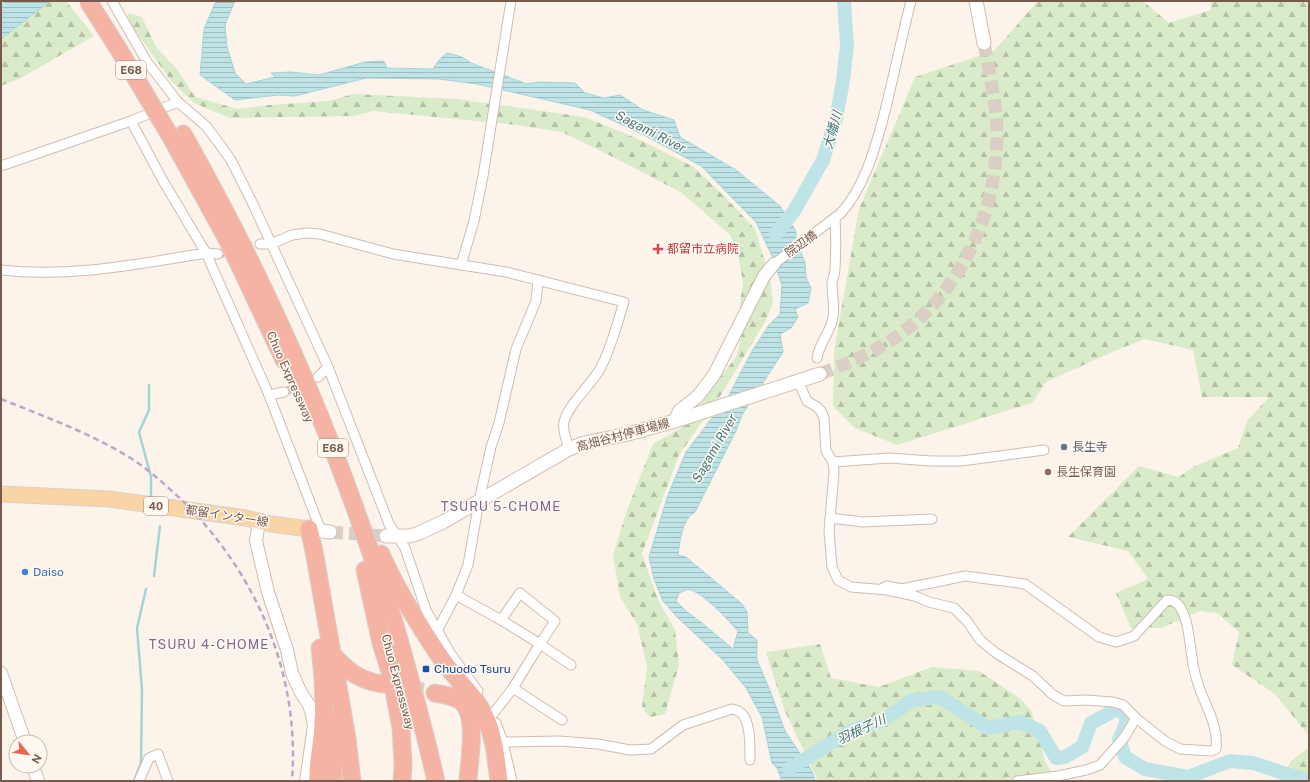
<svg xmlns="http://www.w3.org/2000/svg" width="1310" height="782" font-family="'Public Sans','Noto Sans JP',sans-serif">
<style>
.forest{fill:url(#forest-firs)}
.water{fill:url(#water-rules);stroke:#a5d4d8;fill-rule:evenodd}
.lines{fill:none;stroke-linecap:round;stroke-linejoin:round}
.stream{stroke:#a5d4d8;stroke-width:2.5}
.river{stroke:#bfe4e7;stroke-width:14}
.minor-tunnel{stroke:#dbcec4;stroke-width:9;stroke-dasharray:9 4.5;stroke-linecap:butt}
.secondary-tunnel{stroke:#dbcec4;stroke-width:13;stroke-dasharray:13 6;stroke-linecap:butt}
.motorway-tunnel{stroke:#dbcec4;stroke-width:17;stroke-dasharray:17 8;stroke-linecap:butt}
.minor-casing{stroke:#cfbcaf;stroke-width:11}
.tertiary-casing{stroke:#cfbcaf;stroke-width:14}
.secondary-casing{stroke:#d5beaf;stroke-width:15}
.primary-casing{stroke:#d9d1cd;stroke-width:17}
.motorway-casing{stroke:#d9d1cd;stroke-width:19}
.minor{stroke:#fff;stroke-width:9}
.tertiary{stroke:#fff;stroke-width:12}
.secondary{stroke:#fff;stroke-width:13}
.primary{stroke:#f9d4a5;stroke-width:15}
.motorway{stroke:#f5b3a3;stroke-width:17}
.rail{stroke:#b7a8c8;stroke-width:2.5;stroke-dasharray:6 4;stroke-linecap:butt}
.motorway-bridge-casing{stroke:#d9d1cd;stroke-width:19;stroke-linecap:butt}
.motorway-bridge{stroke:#f5b3a3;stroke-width:17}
.health-dot{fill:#e0444e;stroke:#fff9f2;stroke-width:1.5}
.worship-dot{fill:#6b7280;stroke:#fff9f2;stroke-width:1.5}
.education-dot{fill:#8d6e63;stroke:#fff9f2;stroke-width:1.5}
.shop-dot{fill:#3f7fe0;stroke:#fff9f2;stroke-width:1.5}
.transit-dot{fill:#1a4fb4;stroke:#fff9f2;stroke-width:1.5}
.labels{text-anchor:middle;stroke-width:3;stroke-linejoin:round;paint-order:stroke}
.shield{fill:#fff9f2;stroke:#a08a7e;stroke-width:1}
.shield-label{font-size:11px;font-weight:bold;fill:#785a4d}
.street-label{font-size:12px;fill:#785a4d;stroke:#fff9f2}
.health-label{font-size:12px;fill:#be3a42;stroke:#fff9f2;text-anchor:start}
.worship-label{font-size:12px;fill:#5b616d;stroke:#fff9f2;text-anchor:start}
.education-label{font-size:12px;fill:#785e54;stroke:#fff9f2;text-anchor:start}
.shop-label{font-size:12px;fill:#366cbe;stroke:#fff9f2;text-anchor:start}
.transit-label{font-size:12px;fill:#164399;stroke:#fff9f2;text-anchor:start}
.water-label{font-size:13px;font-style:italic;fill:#40767c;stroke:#fff9f2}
.neighbourhood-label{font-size:13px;letter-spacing:1px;fill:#816693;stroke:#fff9f2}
</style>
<defs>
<pattern id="forest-firs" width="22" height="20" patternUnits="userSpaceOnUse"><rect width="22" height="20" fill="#d9ebc8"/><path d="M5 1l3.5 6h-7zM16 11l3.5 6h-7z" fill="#b5c1a5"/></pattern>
<pattern id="water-rules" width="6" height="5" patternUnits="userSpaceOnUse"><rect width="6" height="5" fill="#bfe4e7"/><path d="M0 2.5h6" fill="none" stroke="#a0bcbd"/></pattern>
</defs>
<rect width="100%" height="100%" fill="#fcf4eb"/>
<g class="forest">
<path d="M1,1h65l28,35 -75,43 -18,7z"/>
<path d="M1038,1h105l26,22 42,-13v-9h98v735l-34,-42 -43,-29 7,-33 -22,-19 -17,-2 -39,17h-30l-15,-35 32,-14 -20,-28 -60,-14 71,-71 40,11 14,-10 45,-19 9,-27 22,-24h-67l-9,-47 -48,-11 -26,10 -73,33 -14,21 -135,42 -42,-17 -22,-22 1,-55 25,-142 56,-132 79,-26z"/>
<path d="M128,13l14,4 14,30 21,22 18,28 43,12 31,-4 60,-4 24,-7 104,5 128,18 53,22 56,28 32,31 29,31 15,49 3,24 -7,18 -45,75 -42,60 -37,99 17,48 16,28 4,35 -14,49 -15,3 -8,-10 5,-41 -10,-42 -17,-27 -7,-42 14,-45 26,-66 30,-17 53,-70 6,-23 -2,-29 3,-23 -5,-29 -8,-18 -48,-42 -57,-30 -63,-31 -45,-7 -144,-14 -19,5 -124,2 -36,-15 -23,-22 -41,-58z"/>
<path d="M820,644l11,34 48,9 53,-20 47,4 40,27 12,12 14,51 11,20h-238l-34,-72 -18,-57z"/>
<path d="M1309,747v34h-6l-17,-9 4,-10z"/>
</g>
<g class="water">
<path d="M6,1h44l-49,38v-33z"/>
<path d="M216,1h19l-10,24 2,22 8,26 11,11 29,-7 -4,-4 20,-1 28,3 46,-13 19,-1 3,7 46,1 6,-9 8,-7 15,4 9,6 56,21 11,-2 37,1 10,10 19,5 16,-3 23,15 31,10 6,17 56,33 44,36 16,25v10l9,21 1,15 5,11 -3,15 -13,6 3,8 -7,11 -11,6 3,18 -41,63 -6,16 -41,81c-13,7 -15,29 -17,43l8,2 56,47 5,8 1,21 9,7v20l14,33 14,38 27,40 3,10h-33l-5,-13 -5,-5 -10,-46 -16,-29 -23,-28 -46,-43 -14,-16 -9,-22 -5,-22 19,-62 18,-43 42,-55 24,-46 17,-26 11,-11 2,-29 -11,-31 -15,-32 -55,-56 -59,-32 -52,-24 -113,-26 -38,-5 -73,-1 -71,18 -17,-1 -43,5 -35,-25 4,-46zM688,589c16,4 39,30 50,42l-5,18 -32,-27 -14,-10 -11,-11 3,-8z"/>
</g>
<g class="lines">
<g class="stream">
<path d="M149,385v25l-10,22 12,45v19"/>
<path d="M154,576l6,-50"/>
<path d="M134,781l7,-18 1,-73 -5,-62 9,-39"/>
</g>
<g class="river">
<path d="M776,234l18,-23 29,-51 13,-41 7,-38 4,-36 -3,-44"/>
<path d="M789,769l63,-39 28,-8 33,-22 27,-3 48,31 32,-6 20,9 16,27 9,-1 17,-10 9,-24 26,-14 10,6 -2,12 -6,12 6,18 20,12 43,8 42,-16 23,2 55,18"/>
</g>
<g class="minor-tunnel">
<path d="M218,254l42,-10"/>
<path d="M284,392l15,-6"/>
</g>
<g class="secondary-tunnel">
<path d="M820,374c25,-10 51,-20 73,-35 69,-46 105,-127 104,-209 -1,-29 -8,-58 -13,-87"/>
<path d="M330,532l56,4"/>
</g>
<path class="motorway-tunnel" d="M382,684l53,9"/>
<g class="minor-casing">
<g id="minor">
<path d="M112,1l35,61 31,40 28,24 12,16 13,18 21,42 76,165 61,157 16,24 21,62 24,43 28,38"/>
<path d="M131,121l31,58 44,74 63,142 52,136"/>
<path d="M1,166l130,-45 47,-19"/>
<path d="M260,244h11l21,-9 15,-2 13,1 73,20 113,18 118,30c-7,22 -13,47 -24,67 -9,16 -33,37 -36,53 -2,9 3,19 5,27"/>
<path d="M774,264l67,-51c23,-26 33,-61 42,-94 10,-39 18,-79 28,-118"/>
<path d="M461,265l13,-44 9,-45 28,-175"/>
<path d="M1,270c69,8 137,-6 205,-17l12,1"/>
<path d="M817,358c3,-17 14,-26 16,-41 2,-11 -1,-22 -1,-34 1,-5 3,-10 3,-15 1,-17 1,-33 0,-50"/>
<path d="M318,377l10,-10"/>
<path d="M798,381l9,20 10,6 4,4 3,7 2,33 7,11 1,10 -5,59 3,36 6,13 13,7 36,3 28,6 14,6 25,6 13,13 13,19 16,13 37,23 19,18 12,7 22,-1 27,2 10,3 13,13 29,23 15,8 31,2 5,-2c3,-22 -10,-42 -17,-62 -3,-9 -6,-20 -7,-30 -3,-17 -3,-35 -12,-50 -3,-5 -7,-7 -13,-7l-33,36 -18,6 -17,-5 -74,-53 -60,-8 -63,13 -15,-3 -6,3"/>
<path d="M269,395l15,-3"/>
<path d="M833,462l56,-4 42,3h30l83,-11"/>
<path d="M830,518l33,4 69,-3"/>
<path d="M456,595l45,25 39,24 -27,44 -20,26"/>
<path d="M501,620l19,-27 35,28 -15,23 31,21"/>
<path d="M437,631l19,-36 12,-30 11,-64 12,-54 8,-24 17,-74 20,-48 2,-21"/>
<path d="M513,688l49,32"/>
<path d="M496,723l7,19 9,39"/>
<path d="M503,742l56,-1 39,3 32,6 21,-1 32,-24 49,-16c3,1 6,1 9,4 10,8 9,34 9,47"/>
<path d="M139,781l10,-23 9,-4 10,27"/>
<path d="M1017,781l41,-5 28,-6 14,-5 24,-27 12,-20"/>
</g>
</g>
<g class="tertiary-casing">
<g id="tertiary">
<path d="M675,421l4,-10 19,-15 16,-21 50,-99 10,-12"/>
<path d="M259,521l-3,20 12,51 19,58 5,23 8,18 9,14 3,9 2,12 -8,55"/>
<path d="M1,673l24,69"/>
<path d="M33,766l5,15"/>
</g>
</g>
<g class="secondary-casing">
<g id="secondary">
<path d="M976,1l8,42"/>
<path d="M309,529l21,3"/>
<path d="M386,536h23l8,-2 26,-12 126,-73 15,-6 44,-9 47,-13 145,-47"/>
</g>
</g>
<g class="primary-casing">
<path id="primary" d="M1,494l108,5 137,19 25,6 38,5"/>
</g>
<g class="motorway-casing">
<g id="motorway">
<path d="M183,134c70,124 130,254 177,388 11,31 22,62 32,93 16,55 31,110 44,166"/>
<path d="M172,139l56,102 56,119"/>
<path d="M309,529l5,22 33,187 5,43"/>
<path d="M381,554c9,21 21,42 33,62 10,16 20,33 32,49 14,18 32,34 41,56 8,20 9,39 12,60"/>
<path d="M365,570l16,73 10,32 10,53 2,36 -1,17"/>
<path d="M332,654c16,17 26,26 50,30"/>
<path d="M435,693c9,2 20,3 27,9 16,14 7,59 6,79"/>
<path d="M333,721v60"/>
<path d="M318,781c-1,-20 5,-39 5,-59 2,-25 0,-49 -3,-74"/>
</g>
</g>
<use href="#minor" class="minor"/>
<use href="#tertiary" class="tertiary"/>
<use href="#secondary" class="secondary"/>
<use href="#primary" class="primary"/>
<use href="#motorway" class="motorway"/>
<path class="rail" d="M1,399c47,19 95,36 137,64 17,12 33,27 48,41 73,74 114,173 106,277"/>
<g class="motorway-bridge-casing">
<path id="motorway-bridge" d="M88,1l31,49 53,89"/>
</g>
<use href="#motorway-bridge" class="motorway-bridge"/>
</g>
<path class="health-dot" d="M656 243h4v4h4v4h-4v4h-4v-4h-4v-4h4z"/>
<circle class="worship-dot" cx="1064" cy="447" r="4"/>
<circle class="education-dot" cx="1048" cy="472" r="4"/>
<circle class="shop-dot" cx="25" cy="572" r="4"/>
<rect class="transit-dot" x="422" y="665" width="8" height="8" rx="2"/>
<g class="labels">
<g class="shield">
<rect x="116" y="61" width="30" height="18" rx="3"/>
<rect x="318" y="439" width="30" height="18" rx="3"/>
<rect x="144" y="497" width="24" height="18" rx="3"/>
</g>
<g class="shield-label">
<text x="131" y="74">E68</text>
<text x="333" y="452">E68</text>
<text x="156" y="510">40</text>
</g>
<g class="street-label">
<text transform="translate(801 244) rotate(-36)" y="4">院辺橋</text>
<text transform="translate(290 377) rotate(66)" y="4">Chuo Expressway</text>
<text transform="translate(623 435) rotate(-15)" y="4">高畑谷村停車場線</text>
<text transform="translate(227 516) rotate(9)" y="4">都留インター線</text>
<text transform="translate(398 682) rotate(75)" y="4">Chuo Expressway</text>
</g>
<g class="health-label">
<text x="667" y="253">都留市立病院</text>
</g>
<g class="worship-label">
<text x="1072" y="451">長生寺</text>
</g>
<g class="education-label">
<text x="1056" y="476">長生保育園</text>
</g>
<g class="shop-label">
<text x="33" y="576">Daiso</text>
</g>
<g class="transit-label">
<text x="434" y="673">Chuodo Tsuru</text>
</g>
<g class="water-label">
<text transform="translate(832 130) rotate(-74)" y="5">大幡川</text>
<text transform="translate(651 131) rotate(27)" y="5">Sagami River</text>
<text transform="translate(714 448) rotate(-60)" y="5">Sagami River</text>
<text transform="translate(861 729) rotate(-25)" y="5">羽根子川</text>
</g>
<g class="neighbourhood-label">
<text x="501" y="511">TSURU 5-CHOME</text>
<text x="209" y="649">TSURU 4-CHOME</text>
</g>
</g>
<rect width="1310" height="782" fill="none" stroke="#785a4d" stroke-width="4"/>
<g transform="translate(28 754) rotate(119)"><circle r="19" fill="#fff9f2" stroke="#c9b9b0"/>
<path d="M0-3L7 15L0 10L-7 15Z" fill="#e46953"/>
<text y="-6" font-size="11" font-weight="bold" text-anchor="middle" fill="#785a4d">N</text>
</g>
</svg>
